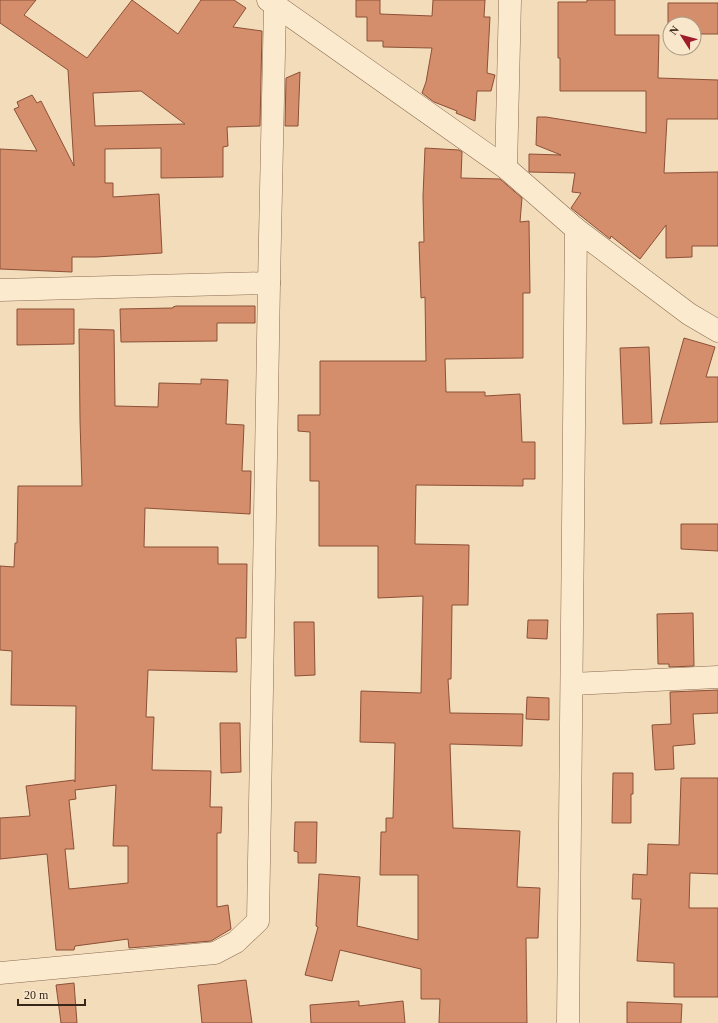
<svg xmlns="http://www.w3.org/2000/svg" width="718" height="1023" font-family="Georgia,serif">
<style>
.building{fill:#d48e6c;stroke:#8c5037;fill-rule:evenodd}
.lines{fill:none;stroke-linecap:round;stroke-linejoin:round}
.minor-casing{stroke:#8a6b53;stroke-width:23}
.minor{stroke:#fceace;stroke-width:22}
</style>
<rect width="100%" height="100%" fill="#f2dcba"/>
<g class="building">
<path d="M0,0h36l-12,15 63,43 45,-58 46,34 23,-34h33l12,8 -13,19 29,4 -2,95 -33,1 1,19 -5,1v30l-62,1v-30l-56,1v34h8v14l46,-3 3,59 -66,4h-24v15l-72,-3v-120l37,2 -23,-42 5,-2 -2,-5 15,-7 5,8 4,-2 33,65 -6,-96 -68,-47zM141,91l44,33 -90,2 -2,-33z"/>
<path d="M356,0h24v14l52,2 1,-16h52l-1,17h6l-3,56 8,2 -4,16h-14l-2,30 -19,-8 1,-2 -23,-9 -12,-9 4,-11 6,-34 -49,-1v-6h-16v-24h-11z"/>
<path d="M587,0h28v35h44l-1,43 60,2v39h-51l-3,54 54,-1v74h-26v11l-26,1v-33l-26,34 -29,-23 -1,3 -39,-31 10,-15 -9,-1 3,-19 -46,-1v-18l32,1 -25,-10 1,-28h9l100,16v-42h-86v-33h-2v-56h29z"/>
<path d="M668,3h50v31h-24v-10h-24v10h-2z"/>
<path d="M300,72l-2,54h-13l1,-48z"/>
<path d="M425,148l34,2 3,2 -1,26 39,1 22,19 -2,24 9,-1 1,72h-7v65l-78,1 1,33h39v4l35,-2 2,48h13v37h-12v7l-107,-1 -1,59 54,1 -1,60h-16l-1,74h-3l2,34 73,1 -1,32 -72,-2 3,84 67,3 -3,56 23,1 -2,50h-12l1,85h-88l1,-24h-19v-30l-81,-19 -8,31 -27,-6 13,-48 -2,-1 3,-52 41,3 -3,49 61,14v-65h-38l1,-43h5v-14h7l2,-75 -35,-1 1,-51 60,2 2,-97 -45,2v-52h-59v-65h-9v-49l-12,-1v-16h22v-54h106l-1,-64 -4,1 -2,-56h5l-1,-46z"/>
<path d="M176,306h79v17h-38v18l-96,1 -1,-33 53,-1v-1z"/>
<path d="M17,309h57v35l-57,1z"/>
<path d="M79,329l35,1 1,76 43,1 1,-24 42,1v-5l27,1 -2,44 18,1 -2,46h9l-1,43 -105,-6 -1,39h74v17h29l-1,74h-10l1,34 -89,-2 -2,47h8l-2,53 59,1 -1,36h12l-1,26h-4v74l11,-2 3,24 -20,12 -82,7 -1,-9 -53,7 -1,4h-18l-9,-96 -47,5v-41l30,-2 -4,-30 48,-6 1,2 1,-76 -65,-1 1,-54 -12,-1v-84l14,1 1,-24h2l1,-57h64l-2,-65zM116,785l-3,61h15v37l-59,6 -4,-40h9l-5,-49 7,-1 -1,-9z"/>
<path d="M684,338l31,9 -9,30h12v45l-58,2z"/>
<path d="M649,347l3,76 -29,1 -3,-76z"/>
<path d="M681,524h37v27l-37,-2z"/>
<path d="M693,613l1,53 -25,1v-3h-11l-1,-50z"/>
<path d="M528,620h20l-1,19 -20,-1z"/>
<path d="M294,622h20l1,53 -20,1z"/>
<path d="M718,690v23l-25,1 2,30 -22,2 1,23 -19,1 -3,-45 19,-1 -1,-32z"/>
<path d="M527,697l22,1v22l-23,-1z"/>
<path d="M220,723h20l1,49 -20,1z"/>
<path d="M613,773h20v21h-2v29h-19z"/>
<path d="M681,778h37v96l-28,-1 -1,35h29v89h-44v-34l-37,-2 4,-62h-9l1,-25 14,1 1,-31 31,1z"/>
<path d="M295,822h22l-1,41h-18v-11l-4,-1z"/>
<path d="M246,980l6,43h-50l-4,-38z"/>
<path d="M74,983l3,40h-16l-5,-38z"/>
<path d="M359,1001v5l44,-5 2,22h-94l-1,-18z"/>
<path d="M627,1002l55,2 -1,19h-54z"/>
</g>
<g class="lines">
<g class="minor-casing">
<g id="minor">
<path d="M268,0l238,168 70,61 113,85 29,17"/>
<path d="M506,168l4,-168"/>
<path d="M0,290l269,-7"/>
<path d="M572,684l146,-7"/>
<path d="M0,973l215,-20 21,-11 22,-21 11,-638 6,-277"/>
<path d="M568,1023l8,-794"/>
</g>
</g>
<use href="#minor" class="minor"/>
</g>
<g transform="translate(682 36) rotate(306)"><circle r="19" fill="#f9e7cb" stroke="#ac9984"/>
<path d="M0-3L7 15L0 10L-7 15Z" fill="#9f1d2a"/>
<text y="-6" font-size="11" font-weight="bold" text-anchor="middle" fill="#38251a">N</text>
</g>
<path d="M18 999v6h67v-6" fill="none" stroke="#38251a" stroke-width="2"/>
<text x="24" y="999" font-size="12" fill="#38251a" stroke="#f9e7cb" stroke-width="3" paint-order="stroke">20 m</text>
</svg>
